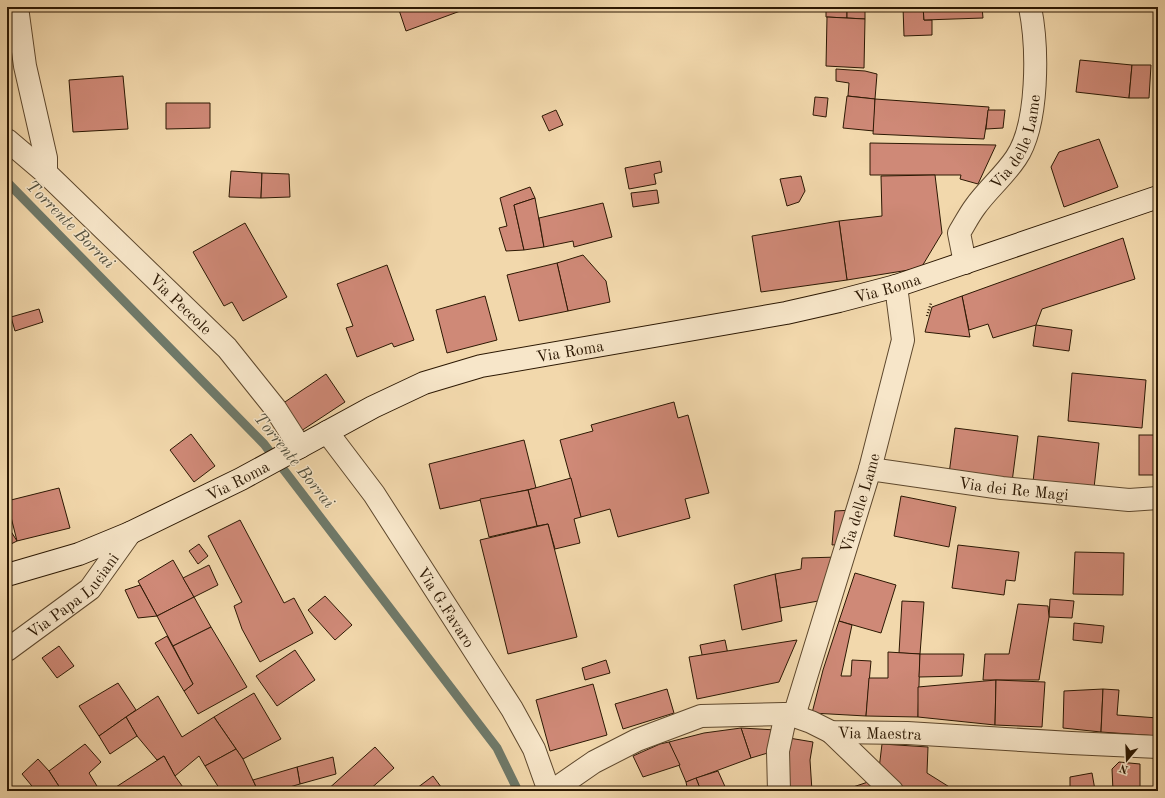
<svg xmlns="http://www.w3.org/2000/svg" width="1165" height="798" font-family="'Old Standard TT',serif">
<style>
.lines{fill:none;stroke-linecap:round;stroke-linejoin:round}
.stream{stroke:#6f7969;stroke-width:9}
.building{fill:#cf8977;stroke:#2c1803}
.street-casing{stroke:#5e482d;stroke-width:24}
.secondary-casing{stroke:#2c1803;stroke-width:24}
.path{stroke:#2c1803;stroke-width:2.5;stroke-dasharray:1 2;stroke-linecap:butt}
.street{stroke:#f7e6c9;stroke-width:22}
.secondary{stroke:#f7e6c9;stroke-width:22}
.labels{text-anchor:middle;stroke-width:3;stroke-linejoin:round;paint-order:stroke}
.street-label{font-size:16px;fill:#2c1803;stroke:#f7e6c9}
.water-label{font-size:17px;font-style:italic;fill:#53503e;stroke:#f7e6c9}
</style>
<rect width="100%" height="100%" fill="#f2d8ac"/>
<filter id="stains"><feTurbulence type="fractalNoise" baseFrequency=".005" numOctaves="4"/><feColorMatrix values="0 0 0 0 .2 0 0 0 0 .09 0 0 0 0 .02 0 0 0 .5 -.17"/></filter>
<radialGradient id="worn" r=".72"><stop offset=".6" stop-color="#630" stop-opacity="0"/><stop offset="1" stop-color="#630" stop-opacity=".3"/></radialGradient>
<g class="lines">
<path class="stream" d="M7,182l257,262 233,304 21,43"/>
</g>
<g class="building">
<path d="M398,7h64l1,3 -57,21z"/>
<path d="M826,7h21v11l-21,-1z"/>
<path d="M847,7h18v12l-18,-1z"/>
<path d="M903,7h20l1,13h8v15l-28,1z"/>
<path d="M923,7h59l1,11 -59,2z"/>
<path d="M827,17l38,2 -1,49 -38,-2z"/>
<path d="M1080,60l52,5 -3,33 -53,-6z"/>
<path d="M1132,65h19l-2,33h-20z"/>
<path d="M836,69l29,2 12,3 -2,25 -27,-3 1,-13 -13,-2z"/>
<path d="M123,76l5,53 -55,3 -4,-52z"/>
<path d="M847,96l28,3 -1,32 -31,-3z"/>
<path d="M815,97l13,1 -2,19 -13,-2z"/>
<path d="M875,99l114,8 -5,32 -111,-5z"/>
<path d="M166,103h44v25l-44,1z"/>
<path d="M556,110l7,15 -14,6 -7,-15z"/>
<path d="M988,110h17l-2,18 -17,1z"/>
<path d="M1099,139l19,48 -54,20 -13,-40 8,-15z"/>
<path d="M870,143l126,2 -18,39 -18,-5 1,-4h-91z"/>
<path d="M660,161l2,11 -8,2 2,10 -27,5 -4,-21z"/>
<path d="M231,171l31,2 -1,25 -32,-1z"/>
<path d="M262,173l27,1 1,23 -29,1z"/>
<path d="M935,175l7,58 -21,35 -74,12 -8,-59 43,-5 -1,-40z"/>
<path d="M801,176l4,15 -6,11 -12,4 -7,-27z"/>
<path d="M530,187l5,11 -21,7 10,45 -18,1 -7,-23 8,-2 -7,-28z"/>
<path d="M657,190l2,13 -26,4 -2,-14z"/>
<path d="M535,198l9,49 -20,3 -10,-45z"/>
<path d="M603,203l9,34 -38,10 -1,-6 -29,6 -5,-29z"/>
<path d="M839,221l8,59 -86,12 -9,-56z"/>
<path d="M245,223l42,74 -44,24 -11,-19 -8,4 -31,-54z"/>
<path d="M1123,238l12,41 -93,30 -6,16 -43,13 -5,-14 -19,6 -7,-34z"/>
<path d="M583,255l23,26 4,21 -42,9 -11,-48z"/>
<path d="M557,263l11,48 -49,10 -12,-46z"/>
<path d="M387,265l27,75 -20,7 -2,-4 -35,14 -11,-29 7,-2 -16,-42z"/>
<path d="M485,296l12,44 -50,13 -11,-43z"/>
<path d="M962,296l8,41 -45,-5 7,-25z"/>
<path d="M39,309l4,13 -28,9 -4,-14z"/>
<path d="M1036,325l36,5 -3,21 -36,-5z"/>
<path d="M1072,373l74,7 -4,48 -74,-7z"/>
<path d="M326,374l19,28 -47,31 -19,-27z"/>
<path d="M674,402l4,16 10,-3 21,78 -24,6 5,19 -72,19 -8,-28 -29,8 -21,-77 33,-9 -2,-6z"/>
<path d="M955,428l63,8 -6,46 -63,-8z"/>
<path d="M191,434l24,32 -21,16 -24,-32z"/>
<rect x="1139" y="435" width="19" height="40"/>
<path d="M1038,436l61,7 -5,45 -61,-6z"/>
<path d="M524,440l12,48 -96,21 -11,-45z"/>
<path d="M571,478l10,39 -7,2 6,24 -25,6 -7,-25 -11,2 -9,-36z"/>
<path d="M59,488l11,40 -53,13 -10,-40z"/>
<path d="M528,490l9,36 -48,11 -9,-38z"/>
<path d="M901,496l55,11 -7,40 -55,-11z"/>
<path d="M853,510l-10,34 -11,1 3,-34z"/>
<path d="M240,520l44,83 10,-5 19,35 -53,29 -18,-33 -8,-23 8,-4 -34,-66z"/>
<path d="M548,524l29,113 -69,17 -28,-114z"/>
<path d="M7,525l10,16 -10,5z"/>
<path d="M199,544l9,12 -10,8 -9,-13z"/>
<path d="M958,545l61,7 -4,29 -9,-1 -2,15 -52,-7z"/>
<path d="M1075,552l49,1 -1,42 -50,-1z"/>
<path d="M839,557l-10,42 -49,9 -5,-34 26,-5 1,-11z"/>
<path d="M173,560l21,37 -37,19 -19,-35z"/>
<path d="M209,565l9,20 -24,12 -11,-19z"/>
<path d="M855,573l41,12 -15,48 -42,-12z"/>
<path d="M775,574l7,47 -40,9 -8,-45z"/>
<path d="M140,585l17,31 -19,2 -13,-28z"/>
<path d="M325,596l27,29 -17,15 -27,-30z"/>
<path d="M194,597l17,30 -38,19 -16,-30z"/>
<path d="M1050,599l24,2 -2,17 -23,-1z"/>
<path d="M902,601l22,1 -4,52 -21,-1z"/>
<path d="M1018,604l30,2 1,11 -10,63h-56l2,-26h24z"/>
<path d="M839,621l13,4 -11,51h10l1,-16 19,1 -5,55 -54,-3 11,-43z"/>
<path d="M1074,623l30,3 -2,17 -29,-3z"/>
<path d="M211,627l36,60 -49,27 -14,-23 9,-7 -20,-38z"/>
<path d="M167,636l26,48 -9,7 -29,-48z"/>
<path d="M725,640l4,19 -25,5 -4,-19z"/>
<path d="M797,640l-18,42 -82,17 -8,-42z"/>
<path d="M59,646l15,20 -17,12 -15,-20z"/>
<path d="M295,650l20,30 -38,26 -21,-30z"/>
<path d="M888,652l32,2 -2,63 -52,-1 3,-38h19z"/>
<path d="M920,654h44l-2,22 -43,1z"/>
<path d="M606,660l4,13 -25,7 -3,-12z"/>
<path d="M996,680l-1,45 -77,-8v-30z"/>
<path d="M996,680l49,2 -3,45 -47,-2z"/>
<path d="M118,683l18,27 -37,26 -20,-30z"/>
<path d="M593,684l14,51 -57,16 -14,-51z"/>
<path d="M667,689l7,24 -51,16 -8,-25z"/>
<path d="M1103,689l-2,43 -38,-4 1,-37z"/>
<path d="M1103,689l16,1 -2,25 41,3v18l-57,-4z"/>
<path d="M254,693l27,46 -38,20 -29,-42z"/>
<path d="M158,696l24,41 32,-20 22,32 -31,17 -6,-10 -24,20 -11,-20 -7,4 -20,-24 -11,-19z"/>
<path d="M126,717l11,19 -27,18 -11,-18z"/>
<path d="M741,728l35,2 -5,22 -20,6z"/>
<path d="M741,728l10,30 -65,24 -17,-40 35,-9z"/>
<path d="M789,738l24,4 -3,18 2,31h-22l-3,-33z"/>
<path d="M669,742l11,23 -37,12 -10,-21 27,-12z"/>
<path d="M85,744l16,18 -12,11 11,18h-38l-13,-20z"/>
<path d="M882,744l46,3 -1,26 24,15 -2,3h-47l-23,-22z"/>
<path d="M375,747l19,21 -26,23h-42z"/>
<path d="M236,749l7,10 15,32h-37l-16,-25z"/>
<path d="M164,756l11,20 10,14 -2,1h-65l-2,-4z"/>
<path d="M333,757l3,17 -36,10 -3,-17z"/>
<path d="M38,759l11,12 13,20h-26l-14,-17z"/>
<path d="M1119,762l21,2v27h-27l-1,-22z"/>
<path d="M297,767l3,17 -24,7h-18l-5,-11z"/>
<path d="M718,771l9,20h-26l-5,-13z"/>
<path d="M1092,773l3,17 5,1h-30v-14z"/>
<path d="M433,776l11,15h-25l-2,-3z"/>
<path d="M696,778l5,13h-19l-1,-3 6,-1 -1,-5z"/>
<path d="M874,780l11,11h-39l1,-2z"/>
<path d="M1141,789h17v2h-18z"/>
</g>
<g class="lines">
<g class="street-casing">
<g id="street">
<path d="M17,7l8,59 21,92v15"/>
<path id="s1" d="M7,140l39,33 181,175 48,60 25,39"/>
<path id="s2" d="M965,263l-6,-30c5,-8 10,-18 16,-26 12,-17 29,-31 41,-49 23,-34 22,-111 14,-151"/>
<path id="s3" d="M327,432l47,62 138,215 22,40 15,42"/>
<path id="s4" d="M870,469l132,19 127,12 29,-2"/>
<path id="s5" d="M7,650l83,-61 40,-56"/>
<path id="s6" d="M794,716l76,-247 33,-129 -7,-54"/>
<path d="M831,732l61,59"/>
<path id="s7" d="M552,791l42,-29 43,-22 64,-24 83,-2 10,2 17,6 20,10 76,1 164,10 87,4"/>
<path d="M779,791l-1,-40 8,-37"/>
</g>
</g>
<g class="secondary-casing">
<g id="secondary">
<path id="s8" d="M7,575l72,-21 51,-21 111,-54 132,-72 51,-24 57,-17 305,-53 53,-12 57,-15 262,-89"/>
</g>
</g>
<path class="path" d="M927,316l4,-13"/>
<use href="#street" class="street"/>
<use href="#secondary" class="secondary"/>
</g>
<g class="labels">
<g class="street-label">
<text dy="6" stroke="none"><textPath href="#s2" startOffset="140">Via delle Lame</textPath></text>
<text dy="6" stroke="none"><textPath href="#s8" startOffset="934">Via Roma</textPath></text>
<text dy="6" stroke="none"><textPath href="#s1" startOffset="239">Via Peccole</textPath></text>
<text dy="6" stroke="none"><textPath href="#s8" startOffset="610">Via Roma</textPath></text>
<text dy="6" stroke="none"><textPath href="#s8" startOffset="250">Via Roma</textPath></text>
<text dy="6" stroke="none"><textPath href="#s4" startOffset="145">Via dei Re Magi</textPath></text>
<text dy="6" stroke="none"><textPath href="#s6" startOffset="223">Via delle Lame</textPath></text>
<text dy="6" stroke="none"><textPath href="#s5" startOffset="86">Via Papa Luciani</textPath></text>
<text dy="6" stroke="none"><textPath href="#s3" startOffset="212">Via G.Favaro</textPath></text>
<text dy="6" stroke="none"><textPath href="#s7" startOffset="350">Via Maestra</textPath></text>
</g>
<g class="water-label">
<text transform="translate(71 224) rotate(45)" y="6">Torrente Borrai</text>
<text transform="translate(295 460) rotate(51)" y="6">Torrente Borrai</text>
</g>
</g>
<rect width="1165" height="798" fill="none" stroke="#f2d8ac" stroke-width="24"/>
<rect x="8" y="8" width="1149" height="782" fill="none" stroke="#2c1803" stroke-width="2"/>
<rect x="12" y="12" width="1141" height="774" fill="none" stroke="#2c1803"/>
<g transform="translate(1127 760) rotate(199)" stroke="#f7e6c9" stroke-width="3" paint-order="stroke">
<path d="M0-3L7 15L0 10L-7 15Z" fill="#2c1803"/>
<text y="-6" font-size="11" font-weight="bold" text-anchor="middle" fill="#2c1803">N</text>
</g>
<rect width="100%" height="100%" filter="url(#stains)"/>
<rect width="100%" height="100%" fill="url(#worn)"/>
</svg>
